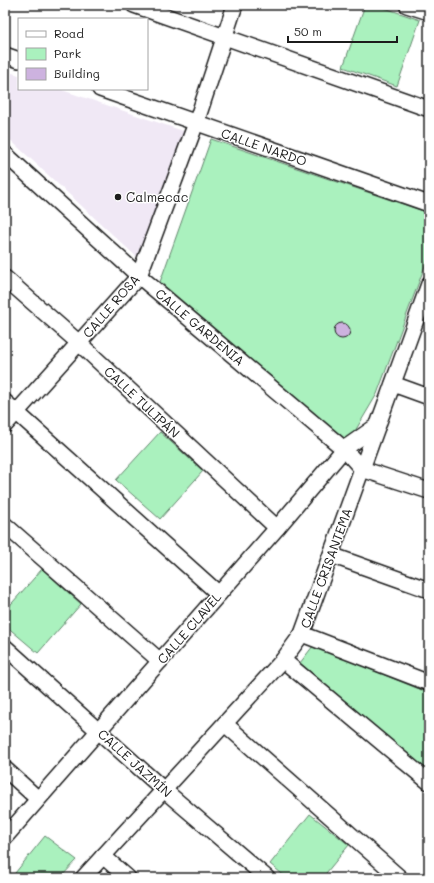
<svg xmlns="http://www.w3.org/2000/svg" width="434" height="883" font-family="Mali,sans-serif">
<style>
.built{fill:#f0e8f5}
.green{fill:#aaf1be;stroke:#63866d}
.building{fill:#cdb2df;stroke:#1c1c1c}
.lines{fill:none;stroke-linecap:round;stroke-linejoin:round}
.street-casing{stroke:#1c1c1c;stroke-width:18}
.street{stroke:#fff;stroke-width:15}
.poi-dot{fill:#1c1c1c;stroke:#fff;stroke-width:1.5}
.labels{text-anchor:middle;stroke-width:3;stroke-linejoin:round;paint-order:stroke}
.street-label{font-size:13px;fill:#1c1c1c;stroke:#fff}
.poi-label{font-size:13px;fill:#1c1c1c;stroke:#fff;text-anchor:start}
</style>
<rect width="100%" height="100%" fill="#fff"/>
<filter id="ink" filterUnits="userSpaceOnUse"><feTurbulence type="fractalNoise" baseFrequency=".025" numOctaves="2"/><feDisplacementMap in="SourceGraphic" scale="8" xChannelSelector="R" yChannelSelector="G"/><feConvolveMatrix kernelMatrix="1 2 1 2 8 2 1 2 1" color-interpolation-filters="sRGB"/></filter>
<g filter="url(#ink)">
<path class="built" d="M5,71l14,4v14h40l127,43 -46,128 -135,-125z"/>
<g class="green">
<path d="M365,5h11l44,15 -23,66 -54,-19z"/>
<path d="M211,139l218,74v42l-52,139 -29,49 -188,-161z"/>
<path d="M160,432l43,39 -43,48 -44,-39z"/>
<path d="M42,569l39,35 -43,49 -33,-28v-14z"/>
<path d="M313,646l116,47v80l-129,-110z"/>
<path d="M310,814l39,31 -27,33h-35l-17,-14z"/>
<path d="M45,836l32,24 -17,18h-49z"/>
</g>
<circle class="building" cx="342" cy="331" r="8"/>
<g class="lines">
<g class="street-casing">
<g id="street">
<path d="M134,5l295,104"/>
<path d="M407,5l22,7"/>
<path d="M5,55l14,5"/>
<path d="M100,89l329,115"/>
<path d="M5,154l134,122 205,173 18,20 67,22"/>
<path d="M5,278l74,65 198,185"/>
<path d="M393,384l36,13"/>
<path d="M5,402l214,192"/>
<path d="M5,425l134,-149 57,-153 39,-118"/>
<path d="M5,525l155,136"/>
<path d="M331,555l98,35"/>
<path d="M302,634l127,49"/>
<path d="M5,647l159,143 103,88"/>
<path d="M283,660l146,122"/>
<path d="M225,724l175,154"/>
<path d="M5,769l33,30"/>
<path d="M5,837l272,-309 67,-79 34,-24"/>
<path d="M103,856l25,22"/>
<path d="M83,878l200,-218 19,-26 127,-350"/>
</g>
</g>
<use href="#street" class="street"/>
</g>
</g>
<circle class="poi-dot" cx="118" cy="197" r="4"/>
<g class="labels">
<g class="street-label">
<text transform="translate(264 147) rotate(19)" y="5">CALLE NARDO</text>
<text transform="translate(111 306) rotate(-49)" y="5">CALLE ROSA</text>
<text transform="translate(200 327) rotate(40)" y="5">CALLE GARDENIA</text>
<text transform="translate(142 402) rotate(43)" y="5">CALLE TULIPÁN</text>
<text transform="translate(326 568) rotate(-70)" y="5">CALLE CRISANTEMA</text>
<text transform="translate(189 628) rotate(-49)" y="5">CALLE CLAVEL</text>
<text transform="translate(135 763) rotate(42)" y="5">CALLE JAZMÍN</text>
</g>
<g class="poi-label">
<text x="126" y="202">Calmecac</text>
</g>
</g>
<rect width="434" height="883" fill="none" stroke="#fff" stroke-width="20"/>
<rect x="10" y="10" width="414" height="863" fill="none" stroke="#1c1c1c" stroke-width="1.5" filter="url(#ink)"/>
<rect x="18" y="18" width="130" height="72" fill="#ffffff" stroke="#a4a4a4"/>
<rect x="26" y="31" width="20" height="6" fill="#ffffff" stroke="#a4a4a4"/>
<text x="54" y="38" font-size="12" fill="#1c1c1c">Road</text>
<rect x="26" y="48" width="20" height="12" fill="#aaf1be" stroke="#a4a4a4"/>
<text x="54" y="58" font-size="12" fill="#1c1c1c">Park</text>
<rect x="26" y="68" width="20" height="12" fill="#cdb2df" stroke="#a4a4a4"/>
<text x="54" y="78" font-size="12" fill="#1c1c1c">Building</text>
<path d="M288 36v6h109v-6" fill="none" stroke="#1c1c1c" stroke-width="2"/>
<text x="294" y="36" font-size="12" fill="#1c1c1c" stroke="#ffffff" stroke-width="3" paint-order="stroke">50 m</text>
</svg>
